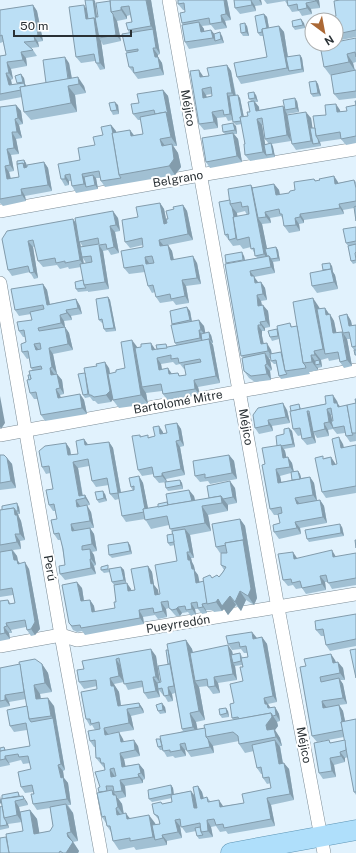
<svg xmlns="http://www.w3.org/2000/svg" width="356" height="853" font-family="'Public Sans',sans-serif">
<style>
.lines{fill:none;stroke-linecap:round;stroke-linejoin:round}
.street-casing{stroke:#7c8c96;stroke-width:14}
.primary-casing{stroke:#5d94b4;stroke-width:21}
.street{stroke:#fff;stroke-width:13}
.primary{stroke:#afdffb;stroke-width:20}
.wall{fill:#a1c0d3;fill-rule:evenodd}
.shaded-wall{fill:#839cac}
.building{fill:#bbdff5;stroke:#839cac;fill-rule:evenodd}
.labels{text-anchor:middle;stroke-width:4;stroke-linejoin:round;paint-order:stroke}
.street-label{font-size:12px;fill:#2a3135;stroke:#fff}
</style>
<rect width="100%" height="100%" fill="#e1f2fd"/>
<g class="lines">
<g class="street-casing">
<g id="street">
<path d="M169,0l109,608 46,245"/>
<path d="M0,211l200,-36 156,-26"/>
<path d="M0,283l61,352 40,218"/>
<path d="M0,435l356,-65"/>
<path d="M0,646l61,-11 16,5 279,-46"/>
</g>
</g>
<g class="primary-casing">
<path id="primary" d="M231,853l125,-23"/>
</g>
<use href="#street" class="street"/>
<use href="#primary" class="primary"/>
</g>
<g class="wall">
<path d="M85,0h9l1,1 2,16 13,-16v-1h41l9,54 -2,1v2l4,6 2,12 -26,4 -9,-12 -2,-14 -1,-2 3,-18 -1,-3 4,-8 -2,-7 -3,1v3l-10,2 4,20 -18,4 -2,-4 4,28 -5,1 -4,-7 -1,-2 -14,2 -5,-6 10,-49z"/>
<path d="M178,0h49l4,20 -6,1 2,7 -12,2 -4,-5 -9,1 2,3v2l7,-1 3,4 8,2 2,7 -35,6 -4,-7 -2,-17 -1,-2 3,-11v-2h-2l-5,-6z"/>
<path d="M234,0h27l1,5 -7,1 1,5 -16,3 -5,-6z"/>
<path d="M264,0h55l1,8 -9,1 1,5 -10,2 -3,-5 -7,1 -7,-11 -18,3z"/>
<path d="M356,0v37l-15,3 -4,-6 -1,-18z"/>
<path d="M33,5l4,6 6,30 -5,1 1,5 -8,1 2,2 4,6 -11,2 1,8 -16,3 2,10 -2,1 1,5 5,-1v-1l7,-5 1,6 1,2 20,-3 23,-20 3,15 12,8 2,7 -11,2 2,17 -46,8 -7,-8 -2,-15 -22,4v-45l6,-1 -3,-13 -3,1v-33z"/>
<path d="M264,14l3,3 2,11 10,-2 5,6 4,25 12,-2 2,3 2,14 -63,12 -4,-7 30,-20 -4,-21h-3l-2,-3z"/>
<path d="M304,23l1,5 -10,2 -2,-3z"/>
<path d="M247,26l2,10h-6l-2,-3z"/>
<path d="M356,38v24l-3,1 2,8 1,-1v28l-17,2 -5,-6 -3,-19h-1l-6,-8z"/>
<path d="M227,65l4,6 5,24 4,3 4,19 4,-1 2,-4 1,-11 -2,-2 7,-4 2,7h-3l4,5v3l24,-4 2,3 12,-8 2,11 -12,2 4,27 -19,3 1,3 2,10 -25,4 -5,-6v-11l-3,-20 -6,1 -3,-3v-2l-5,1 -2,-4 -9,1 1,10 -14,2 -5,-6 4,-48v1l6,-1zM212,94v2l-5,1 -1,-2zM262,125h1l2,14 4,5h-4z"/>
<path d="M316,81l2,3 3,12 -8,1 -2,-3z"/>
<path d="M163,90l5,6 9,50h-4l5,7 3,14 -6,8 -70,12 -4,-6 -1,-3h-4l2,11 -22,4 -4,-7 -1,-5h-2v4l-4,1 -4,-7 34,-34 16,-20 5,6v2l14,-3 4,5 9,-1 -2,-14h-3l-5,-6 6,-11z"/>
<path d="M356,101v42l-10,2 -5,-6 -21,3 1,4 -25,4 -4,-6 19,-26 1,10h3l11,-13 14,-5v2l7,-1 9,-6z"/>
<path d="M16,105l5,6 2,13 -4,1 3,13 -6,1 3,15 -8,1 3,16 -5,1 2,6 8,-1 5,-17 3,5 17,-3 4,6 4,23 -27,5 1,5 -23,5 -3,-3v-96z"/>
<path d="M118,105l1,9 -6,1 -2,-4z"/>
<path d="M236,126l1,8h-3l4,5 4,23 -32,6 -4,-6 19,-28 -2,-2z"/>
<path d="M334,176l4,7 16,-3 2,2v39l-2,-13 -11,2 1,4 -40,6v3l-5,1 1,7 -11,2 -5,-7 -1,-7 -2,-3 -11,2 1,5 -9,1 5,25 9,-2 2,3 2,11 -7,1 2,11 -21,4 4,6 3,-1 4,6 2,12 -6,1 1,4 6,6 2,16 -5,1v3h-3v5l2,8 7,6 1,4 9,-2 -2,-13 -7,2 -2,-4 7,-8 13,-6 2,4 5,-1 22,-19 1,2 5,-1 9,13 2,12 6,-1 5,-18 4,7 1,4h4v31l-2,-6 -2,-3 -1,-8h-4l5,27 -8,2 -4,-6 -1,-3 -10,2 -1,-3 -7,2 1,7 -4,1v2l-9,2 1,2 -29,5 -2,-3 -3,-12h-2l-3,-3v-3h-2l1,2 2,10 -2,1 1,9 -16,2 -6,-4 -5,-7 -1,-14 -2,-1 3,-100 1,4 12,-2 -6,-11 -8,2 -3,-4 -7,1 -8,-11 5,-35 22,-12 22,-4 5,6 1,5 9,-2 25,-14 2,2zM245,211l2,4 -10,1v-3z"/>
<path d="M160,203l4,6 3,14 1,-4 6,-10 9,-4 4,6 6,29 -25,5 4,6 2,9 23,3 4,21 -15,2 3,17 -13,2 -3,-4 -13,2 -4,-6 -1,-5 -3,1 -4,-7 -3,-14 -16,2 -5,-6 19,-21v-2l-13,3 -5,-6 13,-25z"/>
<path d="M118,218l2,13 -5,1 4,21 -8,2 -3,-5 -5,1 6,38 -21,3v-1l-10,1 -2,-3 7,-9 -2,-13 -12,2 -1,-2 -8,2 -3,-4 -14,2 -5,-6 -3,-15 -2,1 5,31 -4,1 -4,-7 -18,4 -4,-6 -6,-31 71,-20 3,4zM80,242l3,5h-2zM83,258l3,5h-2z"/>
<path d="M356,227v36l-3,1 -2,-3 -3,-15 -2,-3z"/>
<path d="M332,266l1,6 2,3 3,14 -21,4 -5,-7 11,-16z"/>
<path d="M43,284l4,6 3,14 26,-5 4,7 2,8 -11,2 1,4 -8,1 1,6 4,6 4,17 -20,4 4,20h-3v1l3,-1 5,6 2,14 -4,1 1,3 19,-4 4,6 3,14 -42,7 -4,-6 -3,-16h-4l-4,-6 -1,-13 1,-5 3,-4 -2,-3 -1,-10 -3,1 -5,-7 4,-10 -1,-5h-2l-4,-6 13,-11 -1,-6 -12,2 -4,-6z"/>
<path d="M108,297l2,3 6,31 -10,1 -2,-3 -1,-6h-1l-3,-3z"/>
<path d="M190,311l2,10 12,5 1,7 6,2 2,8h-1l1,2 7,38 -22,4 2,8 -33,5 -4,-6 -1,-3 -16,2 2,11 -29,4 -7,-9 -1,3 -13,2 -3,-3h-2l-3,-4 -5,1 -2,-3 26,-27 1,6 6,-2 9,-4 13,-20 17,1v1l22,-4 -2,-3 -2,-18 -1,-1zM173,362l3,3 4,-1 4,5h1l1,6 -6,1 -2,-3 -6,1 -10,-5 -1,-5z"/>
<path d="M356,399v42l-6,1 -4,-6 -1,-3 -8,1 -4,-5 -5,1 1,6 -12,2 -3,-5 2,10 -9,2 -5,-6v-4l-4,1 -5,-7 6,-25 2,5 36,-8 1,3 2,3 16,-4zM331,415h1l1,6h-1z"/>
<path d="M287,410l3,13 -18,3 1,5 -14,3 -4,-6z"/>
<path d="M177,423l4,6 3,17 -4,1 5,28 -19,4 1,3 -8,1 -5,-6v-3l-12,2 -4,-6 2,-35 1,2h8l6,-1 8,-4v1h4z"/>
<path d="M289,428l3,3 3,16 -11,2 1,2 1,6 6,6 2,9 4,-1 2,3 1,4 9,-1 4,6 3,17h3l4,6 3,17 -27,5 1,6 -22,5 -5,-7 6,-9 -2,-8h-4l-4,-6 -5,-45 19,-30zM291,473l1,7 -11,2 -1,-6z"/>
<path d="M84,439l4,6 21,-3 4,6 8,45 12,-2 -2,-4 8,-11 4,7 5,26 10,-2 9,-5 27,-6 1,5 14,-3 26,-10 2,15 -10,2 1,6 -20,4 3,16 -21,4 4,23h-3l1,4 2,4 1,5 3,4 1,7 5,-1 8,-3 7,-1 5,-7 -3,-5 6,-12h-7l-4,-6 24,-28 5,7 12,72 -3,7 -8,-5 -5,11 -5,-6 -8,10 -4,-6 -2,2 -8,1 -2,-2h-6l1,3 -5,1 -4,-5h-3l1,6 -5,1 -3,-4 -6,1 -2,3h-4l-2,-2 -5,-6 -3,1 1,8 -9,2 -3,-4 -12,2 1,7 -59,11 -3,-4 -5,1 -4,-2 -4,-7 13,-35 2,13 6,-1 4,6 1,6 20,-4 1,-6 -2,-17 -2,-3 -2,-10 -6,1 -3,-3 20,-3 3,3 2,13 5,6v1h4l13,-24 4,6 2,13 4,5v4h2l17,-33 -2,-16 -5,1 -2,-3 5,-9 -4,-9 -18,4 -6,-10 -19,3 -4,-6 -3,-17 -4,1 -5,-6 -1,-9 -13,2 -4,-6 -3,-15 -11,2 5,28 2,-1 4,7 1,3 -10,1 11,6 3,16h-4l4,6 3,17 -5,1 2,3 2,10 -2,1 2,8 -31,6 -5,-6 5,-9 -4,-25h-3l-4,-6 3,-15 -2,-8h-2l-4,-6 4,-16 -3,-16 -4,1 -4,-7 24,-24 4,6 1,6 7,-1z"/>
<path d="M343,444l1,4 12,-2v47l-30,5 -4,-6 2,-34 7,-1 4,8 2,-1z"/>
<path d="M0,455l7,3 5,6 4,24 -16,2z"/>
<path d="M229,455l5,6 3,18 -27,5 -2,-3 -8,1 -5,-6z"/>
<path d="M180,480l2,3 1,6 -15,2 -2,-3z"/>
<path d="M105,494l2,7 -8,2 -2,-3z"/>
<path d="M19,507l1,7h-2l1,3 2,4 4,19 -5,1 1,8 -8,1 4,6 1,5 2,2 9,6 11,60 -5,6 -4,1 -4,-6 -1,-3 -15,3 1,3h-3l1,6 -10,2v-40l8,-1 3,4 4,-1 -2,-8 -13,2v-87z"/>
<path d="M342,527l2,9 -35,6 -2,-3z"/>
<path d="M130,545l2,9 -20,4 -3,-3z"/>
<path d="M356,553v32l-24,4 -4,-7h-3l1,8 -20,4 -4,-6 -6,1 -3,-4 -5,1 -5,-6 14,-22 39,-1z"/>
<path d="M356,614v32l-26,5 -4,-6 -2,-9h-3l-5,-6z"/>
<path d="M262,637l5,7 10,58 -9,2 2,4 5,-1 4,7 1,7 -3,1 1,4 -3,4 5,8 2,8h-2l3,17 6,6 5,31 -23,5 4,21 -47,8 -2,-3 -6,1 -4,-6 -5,1 2,10 -14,2 -2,-3 -1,-5 -10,2 -5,-7h-1l2,12 -15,3v4l-31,5 -2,-3 -15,3 -6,-9 -2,-9 -4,-6 -1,-3 -4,-6 -3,-25 6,-23 -9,-11 -1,-11h-1l-4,-6 5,-11 -3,-5 -2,1 -4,-7 11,-30v-3l-13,3 -5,-7 5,-13 -2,-8 74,-5 4,26h1l7,-18v-14l18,-10 6,9 1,3 39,-1 1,3 7,-1 3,5 5,-1 -1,-4h-3l-3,-4 -9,1 -4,-6zM242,665l1,16 -9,22 -2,15 2,2 -29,8 -8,1 -1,-7 9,-2 -6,-33 9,-1v1l5,7 7,-1 -2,-10 19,-3 -2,-14zM124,682l4,8 15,-3 1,6 4,6 12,-2 -1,-7 4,5h1l4,7 5,-1 -1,-7 3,-1 7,36 1,2 -23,8 -2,8 2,3h3l4,7 6,-1 2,2 11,-2 -1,-6h2v1l4,6 23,-4 -1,-7 26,-5v3l6,9 9,-2 3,17 4,6h1l1,4 4,6 4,-1v5l-27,15 -21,3 -13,-5 -3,-4 -3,1 -2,-6 -4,-6 -3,10 -4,-5 -17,3 -1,-6 -2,-3 -22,14 3,3 20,-4v4l-10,2 -8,10 5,6 1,4 -4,1 -1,-2 -25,-5 -6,-4 -2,-10 -8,-12 4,7 8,-2 -1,-11 18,-3v-3l2,-1 -1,-9 -5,-6 -14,2 -1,-7 16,-3 -2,-10 -14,-4 -1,-3 -15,-5 26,-4 -3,-14 13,-3 -1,-4 -4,-6 -18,3 -2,-14 -4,-6 -1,-2z"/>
<path d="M335,660l1,2 7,6 2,12h-5l3,4 4,20 -8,1 4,6 2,10 11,-2v76l-2,-3 -6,-35 -3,1v4l-11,3 2,12 -13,2 -4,-6 10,-33 2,3 14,-3 -1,-3 -27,5 -5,-6 -12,-69z"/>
<path d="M42,664l6,9 4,19 -12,2 1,5 13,7 11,64 -2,1 1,7 4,5 3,22h-3l5,8 5,28 -5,1 1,1 5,8 -1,2h-78l6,-16 17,-6 -1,-9 -14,2 1,4 -9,2v-23l2,-1v-7l16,-7 2,4 7,6 1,3 -9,2 1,5 10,-2 7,9 2,14 11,-2 3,-5 -3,-18 -13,2 -4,-6v-12l-8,1 -4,-6 10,-18 -1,-6 -7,1 -2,-4 -12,3 1,2 -10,2v-19l6,2 24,-4 -3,-16 -13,2 -4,-6 17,-20 -1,-7 -17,3 1,4 -10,2v-40z"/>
<path d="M165,707l1,6 -6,1 -2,-3z"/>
<path d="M228,711l1,6 -7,1 -2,-3z"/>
</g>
<g class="shaded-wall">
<path d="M93,0h1l1,1 3,24 -2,-4z"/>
<path d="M146,0h5l9,54 -4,-6 -3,-19 -2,-3z"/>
<path d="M224,0h3l4,20 -5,-6z"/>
<path d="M251,0l4,6 1,5 -4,-6z"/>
<path d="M259,0h2l1,5z"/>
<path d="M315,0h4l1,8 -4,-7z"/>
<path d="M306,3l5,6 1,5 -5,-6z"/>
<path d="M33,5l4,6 6,30 -5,-6z"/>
<path d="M84,5l4,6 2,11 -4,-3z"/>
<path d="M121,7l6,9v3l-6,-9z"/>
<path d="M113,14l4,7 4,20 -5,-6z"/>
<path d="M264,14l3,3 3,17 -3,-3z"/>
<path d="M221,15l4,6 2,7 -5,-6z"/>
<path d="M94,18l4,7 1,13 2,3 4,28 -5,-6z"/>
<path d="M301,19l3,4 1,5 -2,-3z"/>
<path d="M199,22l5,7 1,9 -4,-6z"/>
<path d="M245,23l2,3 2,10 -3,-4z"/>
<path d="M279,26l5,6 6,39h-1l-2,-3z"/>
<path d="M211,30l5,6 -1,5 2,3 -4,-6z"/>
<path d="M220,32l2,4 2,7 -3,-4z"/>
<path d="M34,36l4,6 1,5 -4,-6z"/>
<path d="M153,48l5,7v2l4,6 2,12 -4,-7 -5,-11z"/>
<path d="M21,52l5,6 1,8 -4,-6z"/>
<path d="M347,54l6,9 2,8 -6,-9z"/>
<path d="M300,55l2,3 2,14 -2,-3z"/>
<path d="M65,57l4,6 4,23 -4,-5z"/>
<path d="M7,62l4,7 2,10 -4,-6z"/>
<path d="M227,65l4,6 5,28 -4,-6z"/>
<path d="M199,70l4,6 2,8 -5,-7z"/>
<path d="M6,73l5,7 2,11 -4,-6z"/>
<path d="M21,74l3,4 1,6 3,5h-3z"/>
<path d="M78,77l6,9 2,7 -7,-9z"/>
<path d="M316,81l2,3 3,12 -3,-3z"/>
<path d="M68,86l7,9 2,17 -6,-9z"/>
<path d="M202,89l4,6 2,9 -5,-6z"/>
<path d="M163,90l5,6 9,50 -6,-9 -5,-25z"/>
<path d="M254,92l2,3 2,7 -3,-4z"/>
<path d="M227,93l4,7 4,20 -5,-6z"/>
<path d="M238,95l2,3 5,25 -2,-3z"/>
<path d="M295,98l2,3 2,11 -3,-4z"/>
<path d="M254,101l5,6 1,10 -4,-6z"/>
<path d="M115,102l3,3 1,9 -2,-4z"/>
<path d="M336,104l4,6 1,8 -4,-6z"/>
<path d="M16,105l5,6 2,13 -5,-6z"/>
<path d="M283,106l4,8 4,27 -4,-6z"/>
<path d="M212,112l5,6 1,10 -4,-6z"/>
<path d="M306,112l5,6 4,25 -2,1 -2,-3z"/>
<path d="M15,119l4,6 3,13 -5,-6z"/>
<path d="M257,119l5,6 5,30h-1l2,3 -5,-6z"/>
<path d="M233,123l3,3 1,8 -2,-4z"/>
<path d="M111,125l5,6 7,43 -3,1z"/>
<path d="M130,130l6,9 -5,-3z"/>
<path d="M12,132l4,7 3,15 -5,-6z"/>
<path d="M233,133l5,6 4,23 -5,-6z"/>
<path d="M160,139l6,8 -4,-1z"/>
<path d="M318,139l2,3 1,4 -2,-3z"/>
<path d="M271,143l2,4 2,10 -2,-3z"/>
<path d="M172,144l6,9 3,14 -6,8 -6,-9z"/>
<path d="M7,149l4,6 3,16 -4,-6z"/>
<path d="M24,160l2,3 2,11 -4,-6 -1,-5z"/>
<path d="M44,162l4,6 4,23 -4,-6z"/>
<path d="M5,166l4,6 3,13 -5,-6z"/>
<path d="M82,174l4,6v7l-2,-3z"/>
<path d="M65,175l4,6v4l-4,-6z"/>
<path d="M93,175l3,3 2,11 -3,-4z"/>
<path d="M334,176l4,6 2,8 -5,-6z"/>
<path d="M274,184l5,6 2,11 -5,-6z"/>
<path d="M251,185l6,9 1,24 4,6 8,39 -6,-9z"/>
<path d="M21,189l4,7 1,5 -4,-6z"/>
<path d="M160,203l4,6 4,21 -4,-6z"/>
<path d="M339,204l4,6 1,4 -4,-6z"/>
<path d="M183,205l4,6 6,29 -5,-6z"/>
<path d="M232,207l5,6 4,26 -2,1z"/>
<path d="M113,211l5,7 2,13 -4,-6z"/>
<path d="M265,212l5,6 1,5 -5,-6z"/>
<path d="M300,214l4,6v3l-4,-6z"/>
<path d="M295,218l4,6 1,7 -4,-6z"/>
<path d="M73,219l4,6 7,41 -4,-6z"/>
<path d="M110,226l5,6 4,21 -5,-6z"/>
<path d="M159,240l5,6h-4z"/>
<path d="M28,241l5,6 5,31 -4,-6z"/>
<path d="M99,245l4,6 6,38 -4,-7z"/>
<path d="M168,245l4,6 3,15 -4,-6z"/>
<path d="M276,247l2,3 2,11 -2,-3z"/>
<path d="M242,252l2,4 2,11 -2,-3z"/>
<path d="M193,256l4,7 4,21 -4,-6z"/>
<path d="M269,256l4,6 2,11 -4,-6z"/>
<path d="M145,257l4,6 2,8 -5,-7z"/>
<path d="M330,263l2,3 1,6 2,3 3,14 -4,-7z"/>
<path d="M250,271l8,11 2,7 -9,-13z"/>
<path d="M182,280l4,6 3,17 -4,-7z"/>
<path d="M261,282l4,6 2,12 -4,-6z"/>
<path d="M43,284l4,6 4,21 -4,-6z"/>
<path d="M257,295l4,6 2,11 -5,-6z"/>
<path d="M108,297l2,3 6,31 -2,-3z"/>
<path d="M313,298l6,9 9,47h-2l-3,-5z"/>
<path d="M76,299l4,7 2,8 -4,-6z"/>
<path d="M263,305l5,6 2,16 -4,-6z"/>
<path d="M187,307l3,4 2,12 -2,-3z"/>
<path d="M325,308l4,6 1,7 -4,-6z"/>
<path d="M66,310l5,6 1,4 -5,-7z"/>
<path d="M330,314l4,7 4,19 -5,-7z"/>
<path d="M347,314l4,7 2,11 -4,-6z"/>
<path d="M60,315l4,6 1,6 4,6 4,17 -5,-6 -2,-15 -5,-6z"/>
<path d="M199,320l5,6 2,10 -5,-6z"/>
<path d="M260,322l5,6v3l-4,-6z"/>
<path d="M258,325l4,6v5l3,15 -4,-7 -3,-15z"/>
<path d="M199,330l4,7 1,8 -4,-7z"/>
<path d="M209,332l2,3 2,8 -3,-3z"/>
<path d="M343,333l4,6 5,27 -5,-6z"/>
<path d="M209,339l4,6 7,38 -4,-7z"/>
<path d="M132,340l6,8 4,39 4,6 2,11 -7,-9z"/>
<path d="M151,343l4,6 2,8 -5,-7z"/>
<path d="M267,343l4,7 1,7 -4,-6z"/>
<path d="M34,344l5,6h-3z"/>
<path d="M49,348l4,6 4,20 -5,-7z"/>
<path d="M314,351l7,9 1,7 -2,-3 -1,-4 -4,-5z"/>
<path d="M265,353l5,7 2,10 -5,-6z"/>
<path d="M311,355l6,9 -2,1 3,3v2l-6,-8z"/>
<path d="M157,358l4,6 2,12 -4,-6z"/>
<path d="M105,362l4,6 5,30 -3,4 -5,-7z"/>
<path d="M265,365l5,6 1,9 -4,-6z"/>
<path d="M50,368l4,6 1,7 -4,-6z"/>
<path d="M168,368l4,6h-3z"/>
<path d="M57,374l5,6 2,14 -4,-6z"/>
<path d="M194,380l4,7 2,8 -5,-6z"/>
<path d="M56,389l4,6 2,9 -4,-6z"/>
<path d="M80,394l4,6 3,14 -5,-6z"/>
<path d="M333,395l4,6 1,3 4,5v4l-8,-10z"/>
<path d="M0,396l5,27 -4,6 -1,-2z"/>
<path d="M283,403l4,7 3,13 -4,-6z"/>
<path d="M327,409l4,6 3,14 -5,-7z"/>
<path d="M307,411l4,6 2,15 1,1 2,10 -4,-6z"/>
<path d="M268,420l4,6 1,5 -4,-6z"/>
<path d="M177,423l4,6 3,17 -4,-6z"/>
<path d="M324,423l4,7 1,6 -4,-7z"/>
<path d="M159,426l4,6 1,8 -4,-6z"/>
<path d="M289,428l3,3 3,16 -2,-3z"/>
<path d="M339,437l4,7 2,10 -4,-6z"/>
<path d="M84,439l5,7 -4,-1z"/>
<path d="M176,441l4,6 5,28 -4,-6z"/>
<path d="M109,442l4,6 9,51 -4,-6z"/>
<path d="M66,443l4,6 2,13 -4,-7z"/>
<path d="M281,445l4,6 3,13 -5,-6z"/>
<path d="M229,455l5,6 3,18 -5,-6z"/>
<path d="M288,457l4,6 2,10 -4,-6z"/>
<path d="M331,457l4,6 2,8 -5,-6z"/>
<path d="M7,458l5,6 4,24 -5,-7z"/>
<path d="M73,462l5,6 5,31 -4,-3z"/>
<path d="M276,469l4,7 3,13 -5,-6z"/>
<path d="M298,471l2,3 3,11 -3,-3z"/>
<path d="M162,473l4,6 1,3 -5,-6z"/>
<path d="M139,476l4,7 7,35 -5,-6z"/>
<path d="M310,477l4,6 3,18 -4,-6z"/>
<path d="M180,480l2,3 1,6 -2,-4z"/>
<path d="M230,481l5,7 2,15 -4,-6z"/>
<path d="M189,490l5,6 3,14 -5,-6z"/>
<path d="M103,491l2,3 2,7 -3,-3z"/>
<path d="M85,495l4,7 1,3 -5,-7z"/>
<path d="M221,496l7,9v6l-6,-8z"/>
<path d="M295,498l5,6h-3z"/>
<path d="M76,500l4,6 -3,1z"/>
<path d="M320,500l4,6 3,17 -4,-6z"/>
<path d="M17,503l2,4 1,7 -2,-3z"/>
<path d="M87,505l4,7 3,16 -4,-7z"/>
<path d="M202,506l6,9 3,16 -6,-8z"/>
<path d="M14,508l4,6 1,3 2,4 4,19 -5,-6 -5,-19z"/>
<path d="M240,519l5,7 12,72 -3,7 -6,-9z"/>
<path d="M295,522l5,6 1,6 -4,-6z"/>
<path d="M71,524l4,7h-3z"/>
<path d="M340,524l2,3 2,9 -3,-3z"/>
<path d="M90,528l4,6 3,17 -5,-7z"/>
<path d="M185,529l5,6 4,23 -4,-6z"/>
<path d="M15,534l5,7 1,8 -4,-7z"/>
<path d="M128,542l2,3 2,9 -2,-3z"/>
<path d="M90,549l4,6 2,10 -5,-6z"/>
<path d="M12,550l5,6 1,5 3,5 1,4 -8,-10z"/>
<path d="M332,550l4,7 1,7 -4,-7z"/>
<path d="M187,552l4,6 1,4 2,4 1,5 3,4 3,14 -5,-6 -8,-23z"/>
<path d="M293,552l4,6 2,7 -5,-6z"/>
<path d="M90,559l4,7 2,8 -5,-6z"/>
<path d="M25,562l4,7 11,60 -5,6 -4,-6z"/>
<path d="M148,566l4,6 2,13 4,5 2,11 -5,-6 -4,-11z"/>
<path d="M121,567l3,3 2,13 -2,-3z"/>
<path d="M320,576l5,6 1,8 -4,-6z"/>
<path d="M77,582l5,6 3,20 -4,-7z"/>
<path d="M127,583l4,6 2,8 -5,-6z"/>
<path d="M240,591l6,9 -5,11 -6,-9z"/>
<path d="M230,596l6,9 -8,10 -4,-6 -2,2 -6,-9 2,-3z"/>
<path d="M90,600l4,6 2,13 -4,-7z"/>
<path d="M161,602l5,7 1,8 -4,-6z"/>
<path d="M191,603l4,6 1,6 -4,-6z"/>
<path d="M202,604l4,6 1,3 -4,-6z"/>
<path d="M178,607l4,6 -2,3 -4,-7z"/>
<path d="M139,610l4,7 1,7 -4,-6z"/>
<path d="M6,623l5,7 1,3 -5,-7z"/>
<path d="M4,627l5,6 1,6 -5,-6z"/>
<path d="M252,632l5,6 -4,1z"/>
<path d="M262,637l5,7 10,58 -4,-6z"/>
<path d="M186,640l6,9 6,32h-3l4,6 6,33 -6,-9z"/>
<path d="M228,645l4,6 2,11 -1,1 2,3 2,14 -4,-6z"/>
<path d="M151,649l5,7 4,27 -4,-6z"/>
<path d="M331,654l4,6 2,9 -4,-6z"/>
<path d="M116,659l4,6 4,17 -5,-6z"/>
<path d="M338,662l5,6 2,12 -5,-7z"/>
<path d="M42,664l6,9 4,19 -7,-9z"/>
<path d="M153,677l5,7v5l2,8 -4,-6z"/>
<path d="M214,677l4,6 2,10 -5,-7z"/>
<path d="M110,678l9,14 3,21 -4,-7 -7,-20z"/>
<path d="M339,678l4,6 4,20 -4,-6z"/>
<path d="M34,685l6,9 2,14 -6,-9z"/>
<path d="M168,687l4,7 1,7 -4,-6z"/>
<path d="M5,695l4,7 1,4 -5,-6z"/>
<path d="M48,698l6,8 3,19 -6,-9z"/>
<path d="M264,698l8,12v5l-7,-11z"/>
<path d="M322,701l5,7h-4z"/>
<path d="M139,703l4,6 1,4 -4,-6z"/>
<path d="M162,703l3,4 1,6 -3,-3z"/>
<path d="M339,705l4,6 5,25 -4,-6z"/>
<path d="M275,707l4,7 1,7 -4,-6z"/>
<path d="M226,708l2,3 1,6 -2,-4z"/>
<path d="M127,709l4,7 3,14 -5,-7z"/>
<path d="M190,713l6,9 3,14 -6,-9z"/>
<path d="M271,713l6,9 1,4 -3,4 5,8 2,8 -6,-9 -9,-7 -1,-5z"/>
<path d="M53,718l4,7 8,45 -4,-6z"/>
<path d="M104,728l4,6 -3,1z"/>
<path d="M119,732l4,7 2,10 -4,-7z"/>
<path d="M208,739l5,7 1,7 -4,-6z"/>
<path d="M134,740l4,6 2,10 -5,-6z"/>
<path d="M275,740l5,7 4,23 -5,-6z"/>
<path d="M180,744l5,6 1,6 -5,-6z"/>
<path d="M340,752l5,6v4l-4,-6z"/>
<path d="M120,753l4,6 3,14 -5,-6z"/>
<path d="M5,756l4,7 1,2 -5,-6z"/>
<path d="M330,758l4,7 2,12 -4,-6z"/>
<path d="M284,763l5,6 5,31 -4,-6z"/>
<path d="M139,764l5,6 1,9 -4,-6z"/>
<path d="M58,765l5,6 1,7 4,5 3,22 -4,-6 -6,-21z"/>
<path d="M110,769l4,6 2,8 -5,-6z"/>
<path d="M138,774l5,6v3l-4,-6z"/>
<path d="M120,780l5,6 1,11 -4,-6z"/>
<path d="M171,785l2,3 1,10 -2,-3z"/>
<path d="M198,786l4,6 3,13 -4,-6z"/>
<path d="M112,790l10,14 2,12 -6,-9 -5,-12z"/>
<path d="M191,791l4,6 4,17 -5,-6z"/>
<path d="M0,796l2,9 -2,-2z"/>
<path d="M23,796l4,6 1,3 -4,-6z"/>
<path d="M267,798l4,7 4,21 -4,-7z"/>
<path d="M219,800l4,6 2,7 -5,-6z"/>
<path d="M15,801l4,6 3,15 -5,-7z"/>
<path d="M66,804l7,9 5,28 -7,-9z"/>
<path d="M116,808l6,9 -5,-2z"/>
<path d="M30,810l7,9 4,23 -7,-8z"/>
<path d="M126,813l6,9 -5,-3z"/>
<path d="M149,815l6,8 3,16 -3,1 -2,-3z"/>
<path d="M175,820l5,6 2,12 -4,-6z"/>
<path d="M207,820l4,7 2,10 -5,-6z"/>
<path d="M6,821l2,3 1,4 -2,-3z"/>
<path d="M67,833l12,18 -1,2h-12z"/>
<path d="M162,835l5,6v4l-4,-7z"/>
</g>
<g class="building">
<path d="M85,0h8l3,21 -2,-3 -6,1z"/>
<path d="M110,0h36l5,26 -23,4 -2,-7 6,-1 -3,-16 -8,1v3l-10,2z"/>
<path d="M178,0h46l2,14 -5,1 1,7 -12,2 -1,-6 -27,5 -2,-10 5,-1 -1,-9 -6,1z"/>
<path d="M234,0h17l1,5 -17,3z"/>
<path d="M287,0h28l1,1 -10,2 1,5 -9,2 -1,-6 -9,2z"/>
<path d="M340,0h16v30l-19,4 -1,-6v-8h-1l-1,-3 2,-1 -2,-15z"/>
<path d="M110,1l1,11 2,2 3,21 -17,3 -4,-21h3l-2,-14z"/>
<path d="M33,5l5,30 -4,1 1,5 -11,1 9,8 -12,2 2,8 -16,2 2,11h-3l3,12 15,-2 1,4h-5l1,3 -21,4v-38l6,-1 -4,-20 -2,1v-26z"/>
<path d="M84,5l2,14 8,-1 6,45h-4l-2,-9 -18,3 -7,-50z"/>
<path d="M264,14l3,14 -5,1v3l-4,1 -3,-17z"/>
<path d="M301,19l2,6 -10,2 -1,-6z"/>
<path d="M199,22l2,10 10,-2 2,8 -28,4 -3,-17z"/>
<path d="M245,23l1,9 -5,1 -1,-9z"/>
<path d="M279,26l8,42 -50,9 -3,-14 33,-6 -5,-28z"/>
<path d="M153,29l3,19h-3l2,9h3l2,11 -26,5 -1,-6h-4l-3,-14 12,-2v-2l-12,2 -4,-17z"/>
<path d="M220,32l1,7 -6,2 -1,-7z"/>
<path d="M356,38v19l-1,-5 -8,2 2,8 -25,5 -4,-22 4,-1h12v-2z"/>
<path d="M300,55l2,14 -13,2 -3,-14z"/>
<path d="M65,57l3,22 -22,4 -3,-23z"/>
<path d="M227,65l5,28h-5l3,21 -6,1 -1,-5 -11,2 2,10 -15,2 -9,-53 9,-1 1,7 9,-1 -2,-8zM211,87l1,9 -9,2 -1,-9z"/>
<path d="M356,70v21l-22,3 -3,-19z"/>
<path d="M21,74l2,8 -6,1 -2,-7z"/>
<path d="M78,77l1,7 -11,2 3,17 -47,9 -4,-25z"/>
<path d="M316,81l2,12 -7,1 -2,-12z"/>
<path d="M163,90l5,25 -2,-3 -11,2 -1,-4 -21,4 -2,-10 8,-1 -2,-9z"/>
<path d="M254,92l1,6 -6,1 -1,-6z"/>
<path d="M238,95l4,22h-2l1,4 -8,1 -4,-26z"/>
<path d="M295,98l1,10 -11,2 -2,-10z"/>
<path d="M254,101l2,10 27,-5 4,29 -22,4 -3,-21 -5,1 6,33 -18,3 -1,-11h1l-5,-27 8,-1 -1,-4h3l-2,-10z"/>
<path d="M355,101h1v35l-15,3 -1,-7 -24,4 -3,-20 13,-1 -1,-10 11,-1 1,8 10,-1 -1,-4 10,-2z"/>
<path d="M115,102l2,8 -6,1 -2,-8z"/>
<path d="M16,105l2,13 -3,1 2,13h-5l2,16 -7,1 3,16 -5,1 2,13 12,-2 -2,-13 6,-1 1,5 3,-1v-2l17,-3 4,23 -27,4 1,6 -22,4v-92z"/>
<path d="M166,112l5,25 -11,2 2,7 10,-2 2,15 -5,7 -50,9 -7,-42 18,-3 1,6 12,-2 -3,-17z"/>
<path d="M306,112l5,29 -19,3 -5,-29z"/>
<path d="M233,123l2,7 -12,2 -1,-7z"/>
<path d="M111,125l2,8h-1l7,42 2,3 -20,3 -2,-10 -17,3 2,10 -12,2 -2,-12 -5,1v4h-4l-3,-15 22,-4 -2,-12 17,-3 -2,-8 10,-2 -2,-8z"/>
<path d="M310,128h5l1,8 2,3 1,4 -6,1z"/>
<path d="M233,133l4,23 -31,6 -4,-24z"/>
<path d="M271,143l2,11 -7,1 -2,-10z"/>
<path d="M24,160l1,6 -2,-3 -6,1v-3z"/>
<path d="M93,175l2,10 -9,2 -2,-10z"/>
<path d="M334,176l1,8 19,-4 2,8v13l-17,3 1,4 -40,6v3l-5,1 1,7 -12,1 -2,-12h-2l-1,-5 -14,3 1,5 -8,1 -6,-30 22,-4 2,11 13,-2 1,-2 5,-1 -1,-8 20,-3 1,2 5,-1 -1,-1z"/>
<path d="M251,185l13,69 -9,2 -1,-8 -3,1 -2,-12 -12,3 -4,-23 16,-3 -1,-8 -6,1 -1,-5 -11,2 -2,-15z"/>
<path d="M230,200v4l2,3 2,10h-1l3,21 -7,2 -1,-6 -3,1 -6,-33z"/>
<path d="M160,203l4,21 3,-1 -1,-4h2l-2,-8 8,-2 -1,-2 10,-2 5,29 -29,6 1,6 8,-1 3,15 22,-4 4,22 -15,2 3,16 -14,3 -1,-5 -14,3 -3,-12 -5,1 -5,-21 -19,3 -3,-17 22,-4 -1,-9 -17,4 -3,-22 16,-3 -2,-10zM152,256l2,7 -8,1 -1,-7z"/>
<path d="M356,206v15l-2,-14z"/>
<path d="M113,211l3,14 -6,1 4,21 -7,2 -1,-5 -7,1 6,37 -21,3 -4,-21 12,-2 -1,-6 -9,1 -2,-10 19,-3 -1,-6 -19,4 -4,-24z"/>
<path d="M73,219l7,41 -15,3v-2l-9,2 -1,-5 -17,3 -5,-21 -5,1 6,31 -4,1 -2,-7 -20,4 -6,-31 5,-8z"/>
<path d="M356,227v14l-10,2 -3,-14z"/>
<path d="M356,244v8l-1,1 1,7 -5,1 -3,-15z"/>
<path d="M276,247l2,11 -7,1 -2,-3h-2l-2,-7z"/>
<path d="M242,252l1,8 -17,3 -1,-8z"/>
<path d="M269,256l2,11 -21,4 1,5h3l1,7 6,-1 2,12 -6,1 1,11 5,-1 3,16 -6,1 1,3h-3v4l3,15 6,-1 1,8 -27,5 -16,-92z"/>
<path d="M330,263l1,6 -8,1 -1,-6z"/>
<path d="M331,269l3,13 -22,4 -2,-13z"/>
<path d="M83,280l1,5 2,3 -10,1 -1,-7z"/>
<path d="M43,284l4,21 29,-6 2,9 -12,2 1,3 -7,2 1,8 -23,5 1,3 26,-4 3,17 -19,4 3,19 -2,1 1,7 6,-1 3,14 -4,1 2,9 22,-4 2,14 -41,7 -5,-23 -6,1 -3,-13 4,-1 -2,-8 13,-2 -1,-3 -10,2 -3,-17 -6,1 -1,-8 5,-2 -2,-12 -5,1 -2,-9 15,-2 -2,-8 14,-3 -1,-4 -28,5 -4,-21zM40,343l1,6 -5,1 -2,-6z"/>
<path d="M108,297l6,31 -10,1 -2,-10 -3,1 -3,-21z"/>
<path d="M313,298l10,51 -9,2 1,4h-4l1,7 -9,1 -10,-61z"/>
<path d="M187,307l3,13 -18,4 -2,-13z"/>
<path d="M325,308l1,7 4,-1 3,19 9,-1 5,28 -7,2 -2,-10 -13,2 -8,-45z"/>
<path d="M347,314l2,12 7,-1v21l-4,1 -3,-15 -6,1 -4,-17z"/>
<path d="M199,320l2,10h-2l1,8 -25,5 -4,-18z"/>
<path d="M290,323l1,4 6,-1 6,37 2,2 1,3 -21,3 -8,-45z"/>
<path d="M277,329l1,7 -8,1 -2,-6z"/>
<path d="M209,332l1,8h-1v-1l-7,2 -1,-7z"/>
<path d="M209,339l7,37 -22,4 1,9 -32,5 -2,-10 -19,3 -7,-39 6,-1v-3l10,-1 1,7zM171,355v4l7,-1 1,5 21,-4 1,3 -17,3 2,10 -7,1 -1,-3 -9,1 -1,-6 -9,2 -2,-12z"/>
<path d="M132,340l9,55 -28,5 -5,-26 8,-2v-2l9,-2 -4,-26z"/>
<path d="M166,344l1,4 -10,1 -1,-4z"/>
<path d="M354,350h2v5h-1z"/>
<path d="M281,352l4,19 2,3 -8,2 -3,-16 -5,1 -1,-7z"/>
<path d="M265,353l2,11 -2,1 2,9 -16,2 -7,-5 -2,-13z"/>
<path d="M319,360l1,4 -5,1v-4z"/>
<path d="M105,362l5,29 -4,4 -12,2 -3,-2h-2l-5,-27 13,-2 -1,-2z"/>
<path d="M85,373l3,21 -5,1 -5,-21z"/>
<path d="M28,375h2l1,4 -2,1z"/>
<path d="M333,395l1,8h3l1,4 9,-2 5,28 1,2 -7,1 -2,-10 -11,2 -2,-7h2l-2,-13 -4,1 2,13 -5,1 1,6 -12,3 -4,-21h-2l5,26 -10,2 -2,-11 -7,1 -3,-18 36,-7 -1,-8z"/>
<path d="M355,399h1v34h-4l-5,-28 9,-2z"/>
<path d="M283,403l3,14 -18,3 1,5 -14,3 -2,-13 5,-7z"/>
<path d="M299,404l1,5 -9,2 -1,-5z"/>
<path d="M177,423l3,17 -4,1 5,28 -19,4v3l-8,1 -2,-10 -14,3 -6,-34 8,-1v2l8,-2v3l7,-2 -2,-9 6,-1 1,8 7,-1 -2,-8z"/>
<path d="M289,428l4,16 -12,2v-1l-4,1 -1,-10 8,-2v-5z"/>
<path d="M339,437l2,11 15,-3v41l-34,6 -7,-34 8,-2v3l8,-2 1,8 5,-1 -5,-25z"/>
<path d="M84,439l1,6 24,-3 9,51 -8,1 -3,-16 -15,3 -4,-22 -15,3 6,34 6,-1v3l-9,2 1,7 10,-2 3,16 -19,3 1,7 18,-3 2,16 -10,2v4l8,-1 1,10h-1l1,9 -31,6 -1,-8 6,-1 -2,-16 -4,-16 -5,1 -3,-14 6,-1 -3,-15 -5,1 -3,-15 7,-1 -4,-23 -7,1 -3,-16 6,-5 21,-3 2,12 10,-1 -2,-13z"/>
<path d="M281,445l2,13 5,-1 2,10 -14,2 2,14 32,-6 3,18 -18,3 2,6 23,-4 3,17 -28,5 2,6 -23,4 -1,-7 7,-2 -2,-9 4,-1 -1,-6 -11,2 -8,-44 3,-1 -3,-16z"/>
<path d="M0,455h4l3,3 4,23 -11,2z"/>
<path d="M229,455l3,18 -27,5v-4l-10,2 -2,-15z"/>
<path d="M298,471l2,8 -8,1 -1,-8z"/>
<path d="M139,476l6,33h-2l1,3 -22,4 -4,-23 16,-3v-4l-3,1 -2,-9z"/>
<path d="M180,480l1,5 -15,3 -1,-6z"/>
<path d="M230,481l3,16 -10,2 -2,-3 -12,2 -2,-12z"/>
<path d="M189,490l3,11 -24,4 -2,-11z"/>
<path d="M103,491l1,7 -7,2 -2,-8z"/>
<path d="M221,496l1,7 -20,3 3,17 -35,6 -3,-13 -22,4 -2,-11z"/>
<path d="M167,502l1,3 -10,2v-3z"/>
<path d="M17,503l1,8h-2l-2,-3 -12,2v-4z"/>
<path d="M14,508l1,7h2l3,19h-5l2,8 -17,3v-35z"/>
<path d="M240,519l4,23 -1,-2 -18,3 1,2 -10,2 -4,-23z"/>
<path d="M340,524l1,9 -34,6 -2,-9z"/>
<path d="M185,529l5,23h-3l1,8h2l2,9h2l2,14 8,-2 3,22 -5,1 1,3 -5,1 -1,-6 -6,1 1,6 -6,1 -1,-4 -7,1 -2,2 -4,1 -3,-2 -1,-7 -7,1 2,9 -9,2 -1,-5 -14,2 1,8 -59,10 -1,-3 -8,1 -3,-3 -7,-38 15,-3 4,19 9,-1 2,12 23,-4 -1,-6h2l-2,-17 13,-2 1,8 7,-1 -4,-21 17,-3 3,18 2,-1 2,12 5,-1 -5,-29 22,-4 -5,-30z"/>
<path d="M173,534l1,8 -6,1 -1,-8z"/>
<path d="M243,540l8,49 -3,7 -8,-5 -5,11 -5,-6 -8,10 -4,-7 -2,3 -9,2 -4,-26 7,-3 2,3 5,-3 2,2 4,-5 3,-5 -5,-2v-12h6l-2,-10z"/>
<path d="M355,540h1v8z"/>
<path d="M128,542l2,9 -21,4 -1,-10z"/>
<path d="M12,550l2,10h3l1,4 7,-2 10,60 -4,7 -4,1 -2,-10 -19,3 1,3 -3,1 1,6 -5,1v-33l8,-1 1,4 6,-1 -3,-15 -12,2v-38z"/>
<path d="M332,550l1,7 23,-4v25l-28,5 -2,-8 -6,1 2,8 -20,4 -2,-7 -8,2 -1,-4 -8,1 -5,-26 15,-2 1,7z"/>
<path d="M108,565v4l-7,1v-3z"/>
<path d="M121,567l3,13 -12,2 -3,-13z"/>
<path d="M356,614v25l-30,6 -3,-16 -7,1 -1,-9z"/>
<path d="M252,632l1,7 9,-2 11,59 -9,2 1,6h2l1,4 7,-1 1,8 -3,1 -2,-3 -32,6 -1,-2 -6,1 -2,-14 4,-1 -4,-19 13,-3 -3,-14h3l-2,-9 7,-1 -2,-11 -6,1 -1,-5 -11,2 -2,-8z"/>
<path d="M186,640l13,71 -9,2 3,14 -11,2 -15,-85z"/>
<path d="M228,645l5,29 -19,3 1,9 -7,1 -1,-8 -12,2 -5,-28z"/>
<path d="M151,649l5,28h-3l3,14 -12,2 -2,-12 -18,3 -5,-26 -3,1 3,17 -9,2 1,8h3l4,20 21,-3 1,4 -13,2 2,14 -25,5 1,7 14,-3 2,10 13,-2 1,10 -15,3 2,14 17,-3 2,9 -3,1 1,3 -19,3 2,11 -8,1 -1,-6h-7l1,5 -8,1 -1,-4 2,-1 -5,-15 10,-2 -1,-7h-3l-1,-5h-4l-1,-18 -5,1 -2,-10 12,-2 -1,-7 -8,2 -1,-5h-4l-5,-27 16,-3 -1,-9 -17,2 -2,-12 7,-1 -2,-8zM114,768l2,8 -5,1 -1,-8z"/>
<path d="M356,649v29l-6,-28z"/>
<path d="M166,650h2l2,14h-2z"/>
<path d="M240,653l1,8 -8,2 -2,-8z"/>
<path d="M331,654l2,9 5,-1 2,11 -20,4 1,5 18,-4 4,20 -21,3 1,7 16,-3 3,16 -1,1 2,8 -31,6 -12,-69 6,-1 -2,-7z"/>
<path d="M35,659l7,5 3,19 -11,2 2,14 12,-1 3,18 -22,3 -10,-57z"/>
<path d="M20,664l4,28 -19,3v5l-5,1v-33z"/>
<path d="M170,664l4,22 -6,1 1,8 -5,1 -2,-8 -4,1 -1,-6 4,-1 -3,-16z"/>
<path d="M162,703l1,7 -5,1 -2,-6z"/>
<path d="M27,706l2,13 2,3 22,-4 8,46 -3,1 3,13 2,-1 4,22 -34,5 -2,-10h3l-2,-9 -11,2 -3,-15 13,-3 -3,-13 -9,1 -1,-3 -13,2v3l-5,1v-9l30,-5 -4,-23 -16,3 -3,-16z"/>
<path d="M226,708l1,5 -7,2 -1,-6z"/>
<path d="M271,713l1,4 -6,8 1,5 7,-1 2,8 -37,7 -1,-8 -5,-4 -27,5 -2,-12z"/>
<path d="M356,719v73h-2l-13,-70z"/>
<path d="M205,728l1,9 2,2 2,8 -23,4 -2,-8 -5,1 1,6 -11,2v-2l-7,1 -3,-15z"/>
<path d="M156,739h4l2,7 -4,1z"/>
<path d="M275,740l4,24 5,-1 6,31 -23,4 4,21 -47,9 -1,-4 -7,1 -2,-6 -7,1 1,11 -7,1 -1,-9 -19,4 -1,-8 -5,1 3,12 -16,3 1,3 -8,2 -3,-15 8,-1 -2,-8 -4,-2 -2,-10 9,-2 1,2 10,-2 -1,-7 20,-4 3,17h3l-4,-21 5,-1 3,13 6,-2 1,5 11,-2 1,7 24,-4 -2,-9 29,-6 -2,-11 -6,1 -2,-11 -4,1 -5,-23z"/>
<path d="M329,740l1,3 15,-3 1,10 -6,2 1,4 -11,2 2,13 -13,2 -5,-30z"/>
<path d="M4,747l1,3 -5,1v-3z"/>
<path d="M171,785l1,9 -23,5 -1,-9z"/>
<path d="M112,790l1,5h3l2,12 -2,1 1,7 9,-2 1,6 22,-4 4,22 -23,4v-3l-17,3 -3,-15h-3l-2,-10 -3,1 -5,-24z"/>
<path d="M18,792l1,4 -17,3v-4z"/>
<path d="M23,796l1,3 -9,2 2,14 -13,3 -3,-19z"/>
<path d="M66,804l5,28 -4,1 1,4 5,5 -7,11h-3l-3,-2 -1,2h-50l-3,-19 17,-3 -3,-19 10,-2 4,24 16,-3 3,-5 -3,-19z"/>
<path d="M2,806l2,12 2,3 1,4 -7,1v-19z"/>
<path d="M200,827l1,5 2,3 -6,1 -2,-8z"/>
<path d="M6,837l3,16h-9v-15z"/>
</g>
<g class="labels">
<g class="street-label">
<text transform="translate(188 108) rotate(80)" y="4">Méjico</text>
<text transform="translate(178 179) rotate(-10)" y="4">Belgrano</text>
<text transform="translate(178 402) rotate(-10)" y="4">Bartolomé Mitre</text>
<text transform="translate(246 427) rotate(80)" y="4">Méjico</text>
<text transform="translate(50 568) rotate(80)" y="4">Perú</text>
<text transform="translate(178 624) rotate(-9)" y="4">Pueyrredón</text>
<text transform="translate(304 745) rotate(79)" y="4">Méjico</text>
</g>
</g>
<g transform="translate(324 32) rotate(148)"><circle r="19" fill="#ffffff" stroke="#aaadae"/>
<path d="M0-3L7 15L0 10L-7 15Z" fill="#ab6835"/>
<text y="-6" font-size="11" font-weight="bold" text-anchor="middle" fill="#2a3135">N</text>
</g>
<path d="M14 30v6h117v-6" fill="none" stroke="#2a3135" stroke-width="2"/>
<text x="20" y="30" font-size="12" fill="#2a3135" stroke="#ffffff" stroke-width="3" paint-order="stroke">50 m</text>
</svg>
